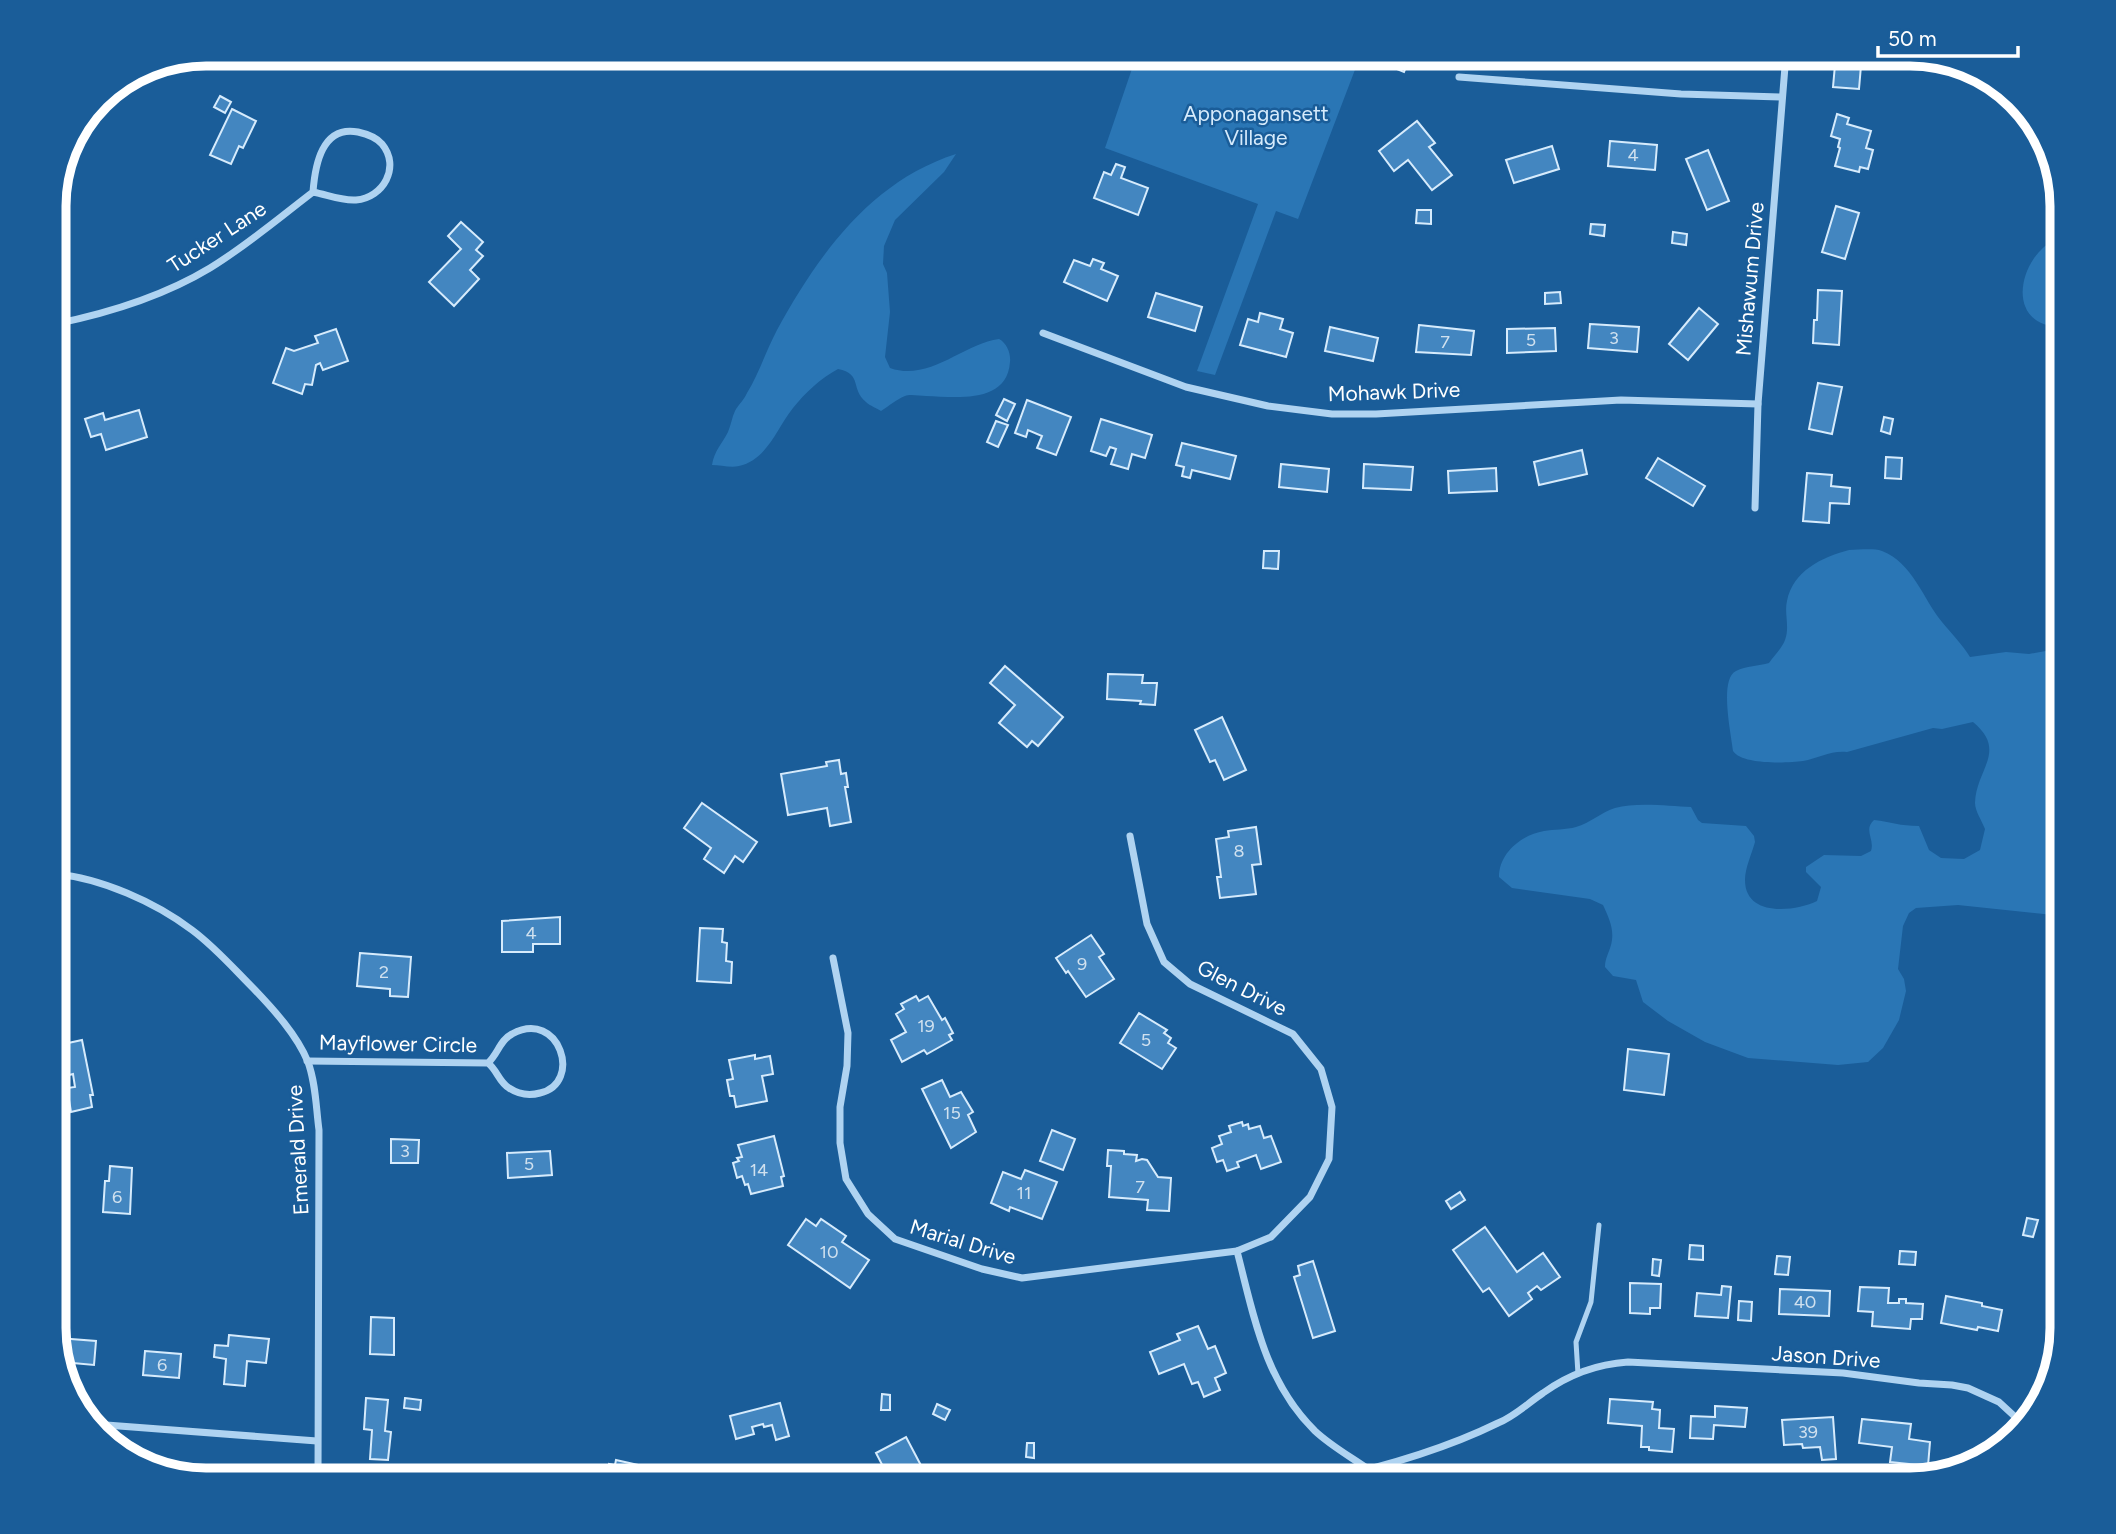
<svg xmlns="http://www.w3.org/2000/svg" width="2116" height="1534" font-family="Figtree,sans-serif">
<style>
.green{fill:#2a76b5}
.building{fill:#4386c0;stroke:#d6ebfc;stroke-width:2}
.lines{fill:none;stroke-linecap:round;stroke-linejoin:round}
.service{stroke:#afd3f1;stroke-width:5}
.minor{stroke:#afd3f1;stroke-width:7}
.labels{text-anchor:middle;stroke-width:5;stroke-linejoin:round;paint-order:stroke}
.number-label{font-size:18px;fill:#d0e1ef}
.park-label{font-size:21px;fill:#d6ebfc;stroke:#1a5d99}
.street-label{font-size:21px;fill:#fff;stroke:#1a5d99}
.rim{fill:none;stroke:#fff;stroke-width:9}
</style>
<rect width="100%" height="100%" fill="#1a5d99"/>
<g class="green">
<path d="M1137,54h224l-63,165 -22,-8 -61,164 -18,-4 61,-167 -153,-56z"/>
<path d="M956,154l-12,18 -49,48 -11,26 -1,18 4,9 3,39 -5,45 5,11c39,14 73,-24 109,-29 8,4 12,15 11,23 -3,42 -53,35 -84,34 -6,0 -16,-2 -21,0 -8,3 -16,10 -24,15 -4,-3 -11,-5 -15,-9 -16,-13 -3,-28 -28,-33 -17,9 -33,24 -45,39 -16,20 -26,52 -54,58 -8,2 -19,-1 -27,-1 2,-14 10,-21 16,-33 3,-7 4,-15 7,-21 3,-6 9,-11 12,-18 12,-20 19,-42 30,-63 41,-75 94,-149 179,-176z"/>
<path d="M2062,237v90c-62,0 -42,-78 0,-90z"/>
<path d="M1849,550c10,0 24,-2 33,1 31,12 41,48 60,71 10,12 20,22 28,35l36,-5 23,2 33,-6v268l-104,-11 -42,3 -7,5 -6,13 -5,43 6,10 2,12 -7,29 -16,28 -15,14 -30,3 -90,-7 -43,-16 -37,-21 -25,-19 -7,-22 -23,-4 -8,-9c0,-9 4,-14 6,-22 4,-15 -2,-27 -8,-40l-13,-6 -78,-11 -13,-11c0,-24 22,-42 45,-46 10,-2 22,-1 32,-4 14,-4 26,-15 39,-19 21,-6 54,-2 76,-1l7,13 4,3 44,3 8,10 1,6c-3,11 -10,26 -10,38 0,37 49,32 72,21l4,-14 -15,-15v-5l18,-12 37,1 10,-5c4,-12 -8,-21 3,-31 17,2 26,6 45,6l10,24 12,8 23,1 16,-9 5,-21c-3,-8 -10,-18 -10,-26 1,-34 33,-52 -2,-81l-31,7 -9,-1 -86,24c-15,-2 -29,6 -44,9 -16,2 -61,4 -70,-10 -2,-18 -14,-72 3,-80 10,-5 23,-5 33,-8 5,-7 13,-15 16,-23 5,-13 -1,-27 2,-39 6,-30 35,-44 62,-51z"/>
</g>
<g class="building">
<path d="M1385,54h26l-7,18 -22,-9z"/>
<path d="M1836,54h26l-3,35 -26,-2z"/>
<path d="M220,96l11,6 -6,11 -11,-6z"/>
<path d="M232,109l24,12 -13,27 -4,-2 -8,18 -21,-9z"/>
<path d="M1837,114l12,4 -2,6 24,7 -5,17 7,2 -5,19 -8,-2 -1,5 -24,-6 5,-18 -2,-1 2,-8 -9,-3z"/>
<path d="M1417,121l18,22 -6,4 23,28 -20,15 -24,-30 -14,11 -15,-20z"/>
<path d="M1610,141l47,4 -2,25 -47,-4z"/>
<path d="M1552,146l7,23 -45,14 -8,-23z"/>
<path d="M1708,150l21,51 -22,9 -21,-51z"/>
<path d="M1116,164l9,3 -4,11 27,10 -10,27 -44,-17 10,-26 7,3z"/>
<path d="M1836,206l23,7 -14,46 -23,-7z"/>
<path d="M1417,210h14v14l-15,-1z"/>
<path d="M461,222l22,20 -7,8 7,6 -13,14 9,9 -25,27 -25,-24 32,-33 -13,-13z"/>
<path d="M1591,224l14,1 -1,11 -14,-2z"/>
<path d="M1673,232l14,2 -1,11 -14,-2z"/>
<path d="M1093,259l11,4 -3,6 17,7 -11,25 -43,-19 10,-22 16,6z"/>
<path d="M1818,290l24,1 -3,54 -26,-2 1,-23h3z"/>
<path d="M1560,292l1,11 -16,1v-11z"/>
<path d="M1156,293l46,14 -7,24 -47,-14z"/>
<path d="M1699,308l19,16 -30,36 -19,-16z"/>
<path d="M1260,313l23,6 -3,10 13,4 -7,24 -46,-12 8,-26 10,3z"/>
<path d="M1590,324l49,3 -2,25 -49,-4z"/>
<path d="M1419,325l55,6 -3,24 -55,-3z"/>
<path d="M1330,327l48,11 -5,23 -48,-10z"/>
<path d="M1555,328l1,23 -49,2v-24z"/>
<path d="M336,329l12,32 -25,9 -3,-7 -4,2 -4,20 -7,-1 -3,10 -29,-11 13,-35 8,3 24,-8 -3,-7z"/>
<path d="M1818,383l24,4 -10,47 -23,-5z"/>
<path d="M1004,399l11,5 -8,17 -11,-6z"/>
<path d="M1027,400l44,17 -15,38 -19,-7 5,-12 -14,-6 -2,7 -11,-4z"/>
<path d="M139,410l8,27 -41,13 -5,-16 -10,3 -6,-18 18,-6 2,7z"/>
<path d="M1884,417l9,2 -3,15 -9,-3z"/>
<path d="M1101,419l51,16 -7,23 -13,-4 -4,15 -17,-5 5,-15 -6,-2 -4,9 -15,-5z"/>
<path d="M996,421l12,4 -10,22 -11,-5z"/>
<path d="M1182,443l54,13 -6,23 -38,-9 -2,8 -8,-2 2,-9 -8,-2z"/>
<path d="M1582,450l5,24 -48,11 -5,-23z"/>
<path d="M1886,457l16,1 -1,21 -16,-1z"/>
<path d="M1658,458l47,28 -12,20 -47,-28z"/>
<path d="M1281,464l48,5 -2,23 -48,-5z"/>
<path d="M1364,464l49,3 -2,23 -48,-2z"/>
<path d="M1496,468l1,23 -48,2 -1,-22z"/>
<path d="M1807,473l25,2 -1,11 19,2 -1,16 -19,-1 -1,20 -26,-2z"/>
<path d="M1264,551h15l-1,18 -15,-1z"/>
<path d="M1005,666l58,51 -25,29 -6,-5 -5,6 -28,-24 16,-18 -25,-22z"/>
<path d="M1108,674l35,1 -1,8h15l-2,22 -15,-1 1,-3 -34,-2z"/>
<path d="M1222,717l24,53 -22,10 -9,-20 -5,2 -15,-32z"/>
<path d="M839,760l2,14 5,-1 2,14h-3l6,35 -21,4 -3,-18 -39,7 -7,-41 46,-8 -1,-4z"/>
<path d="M702,803l55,39 -14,20 -8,-6 -11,17 -20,-14 7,-11 -27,-20z"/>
<path d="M1256,827l5,37 -9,1 4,29 -36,4 -3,-21h4l-5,-38 13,-2 -1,-6z"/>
<path d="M560,917v27h-27v8h-31v-31z"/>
<path d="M700,928l23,1 -1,13 5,1 -1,18 6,1 -1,21 -34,-2z"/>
<path d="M1091,935l13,19 -5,3 15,22 -28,18 -18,-26 -2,2 -10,-15z"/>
<path d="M360,953l51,4 -3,40 -18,-1v-7l-33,-3z"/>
<path d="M916,996l3,5 9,-5 14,24 3,-2 8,15 -4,2 3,5 -25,14 -3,-4 -22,12 -11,-22 15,-8 -10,-18 8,-5 -3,-5z"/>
<path d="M1139,1013l28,17 -3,3 7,5 -3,5 8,5 -14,21 -42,-26z"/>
<path d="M82,1040l11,55h-3l2,12 -21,5 -4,-24 8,-1 -2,-13 -8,2 -6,-31z"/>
<path d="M1628,1049l41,5 -5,41 -40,-5z"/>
<path d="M755,1055v4l15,-3 3,18 -11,2 5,25 -31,6 -2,-11h-4l-3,-16 6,-1 -4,-19z"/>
<path d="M942,1080l8,17 11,-5 12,20 -5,3 8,17 -25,16 -29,-59z"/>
<path d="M1242,1122l1,4 5,-2 1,5 11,-3 4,12 7,-2 10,26 -20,7 -5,-14 -19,7 2,5 -12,4 -4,-11 -6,2 -5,-14 10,-4 -3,-8 12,-4 -2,-6z"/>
<path d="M1052,1130l23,9 -12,31 -23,-9z"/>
<path d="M774,1136l10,40 -3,1 2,9 -32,8 -3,-10 -3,1 -3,-9 -5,2 -4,-15 6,-2 -2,-3 5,-1 -4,-12z"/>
<path d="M391,1139l28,1 -1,23h-27z"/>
<path d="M1108,1150l16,1v3l13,1 -1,6 6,-2 5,1 11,17 13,1 -2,33 -22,-1 1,-10 -39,-3 2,-31h-4z"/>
<path d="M550,1151l2,24 -44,3 -1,-25z"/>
<path d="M110,1166l22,2 -2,46 -27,-2 2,-31h4z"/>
<path d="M1025,1170l32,12 -15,37 -32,-12 -1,4 -18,-8 12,-31 18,7z"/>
<path d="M1460,1192l5,8 -14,9 -5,-8z"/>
<path d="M2027,1218l11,2 -5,17 -10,-2z"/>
<path d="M806,1219l10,7 5,-7 25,17 -4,6 27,18 -19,28 -62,-43z"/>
<path d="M1485,1227l32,45 26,-19 17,24 -19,13 -4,-4 -9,7 4,6 -23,17 -20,-28 -6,4 -30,-42z"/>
<path d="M1690,1245l13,1v14l-14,-1z"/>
<path d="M1900,1251l16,1 -1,13 -16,-1z"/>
<path d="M1777,1256l13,1 -2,18 -13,-1z"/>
<path d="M1653,1259l8,1 -2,16 -7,-1z"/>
<path d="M1313,1261l22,70 -22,7 -19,-61 6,-2 -2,-9z"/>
<path d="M1630,1283l31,1 -1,24h-10v6l-20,-1z"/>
<path d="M1722,1286l9,1 -3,31 -33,-2 2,-23 24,2z"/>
<path d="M1860,1287l29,1 -1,15h11v-4h7v4l17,1 -1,15h-11l-1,10 -38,-3 1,-14 -15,-1z"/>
<path d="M1780,1289l50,2 -1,25 -50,-2z"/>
<path d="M1946,1296l36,7v3l20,4 -4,21 -20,-4 -1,3 -36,-7z"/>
<path d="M1739,1301l13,1 -1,19 -13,-1z"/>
<path d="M371,1317l23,1v37l-24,-1z"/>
<path d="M2056,1325l6,3 -8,24 -7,-3z"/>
<path d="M1198,1326l10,23 7,-3 11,27 -11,5 5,12 -16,7 -6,-15 -6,2 -8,-20 -25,10 -9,-22 30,-12 -3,-6z"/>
<path d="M229,1335l40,4 -3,24 -19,-2 -2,25 -21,-2 2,-25 -12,-2 1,-12 13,1z"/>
<path d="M58,1338l38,3 -2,24 -32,-3 -5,-17z"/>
<path d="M145,1351l36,3 -2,24 -36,-3z"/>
<path d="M882,1394l8,1v15h-9z"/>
<path d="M366,1398l22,2 -3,31 6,1 -3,28 -18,-1 2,-29 -8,-1z"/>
<path d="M405,1398l16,2 -1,10 -16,-2z"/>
<path d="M1610,1399l43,3 -1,7 8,1 -1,18 15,1 -2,23 -23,-2v-3h-8l1,-21 -34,-3z"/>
<path d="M780,1403l9,33 -13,4 -4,-15 -8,2 -1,-3 -11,3 2,7 -18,5 -6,-23z"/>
<path d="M937,1404l13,6 -5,10 -12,-6z"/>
<path d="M1715,1406l32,2 -2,19 -31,-2 -1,14 -23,-1 1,-22 24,1z"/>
<path d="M1833,1417l3,42 -14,1 -2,-13 -17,1 -1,-4 -18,1 -2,-25z"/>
<path d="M1862,1419l49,5 -2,15 21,3 -2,24 -38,-4 2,-15 -33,-4z"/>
<path d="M906,1437l20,38 -8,5h-37l7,-4 -12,-23z"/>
<path d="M1027,1443h7v15l-8,-1z"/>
<path d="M1991,1444l4,5 -18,15 -4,-6z"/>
<path d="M616,1460l49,11 -2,9h-58l4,-16 6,1z"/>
</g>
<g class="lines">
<path class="service" d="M1578,1374l-2,-32 15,-40 8,-77"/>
<g class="minor">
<path d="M1459,77l222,17 101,3"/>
<path d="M55,324c54,-11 107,-27 155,-56 36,-22 69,-50 103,-76 2,-27 9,-67 45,-60 9,2 18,5 24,12 19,23 1,54 -26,56 -15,1 -28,-5 -43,-8"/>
<path d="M1043,333l143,54 82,19 64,8h44l245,-14 137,4"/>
<path d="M1755,508l3,-104 28,-350"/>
<path d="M55,874c46,4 100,28 137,56 23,17 42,39 62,59 20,21 43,46 54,73 8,22 8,46 11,68l-1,350"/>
<path d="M833,958l15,75 -1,33 -7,41v36l6,36 22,35 27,25 87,30 40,9 215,-27 34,-14 39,-40 19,-38 3,-52 -11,-38 -28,-35 -103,-50 -26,-22 -17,-38 -17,-88"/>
<path d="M307,1061l181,2c10,-9 12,-23 24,-29 48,-26 71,50 28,59 -11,3 -22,1 -31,-5 -10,-6 -12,-18 -21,-25"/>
<path d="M1237,1251c17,66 28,131 78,180 16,15 36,26 53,38"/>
<path d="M93,1424l224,17"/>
<path d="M1324,1480c59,-13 119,-30 174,-57 17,-7 30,-20 45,-30 25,-18 55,-29 85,-31l215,11 76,10 33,2 16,3 31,14 25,23"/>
</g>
</g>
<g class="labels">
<g class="number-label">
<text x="1633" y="161">4</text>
<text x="1614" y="344">3</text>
<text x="1531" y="346">5</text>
<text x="1445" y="348">7</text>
<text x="1239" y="857">8</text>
<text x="531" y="939">4</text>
<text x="1082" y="970">9</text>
<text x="384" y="978">2</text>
<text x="926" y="1032">19</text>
<text x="1146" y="1046">5</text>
<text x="952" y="1119">15</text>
<text x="405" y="1157">3</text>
<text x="529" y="1170">5</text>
<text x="759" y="1176">14</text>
<text x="1140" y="1193">7</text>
<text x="1024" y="1199">11</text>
<text x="117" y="1203">6</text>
<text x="829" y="1258">10</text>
<text x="1805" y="1308">40</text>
<text x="162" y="1371">6</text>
<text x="1808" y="1438">39</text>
</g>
<g class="park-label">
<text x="1256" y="121">Apponagansett<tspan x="1256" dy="24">Village</tspan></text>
</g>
<g class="street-label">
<text transform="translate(217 237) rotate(-33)" y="7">Tucker Lane</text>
<text transform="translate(1750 279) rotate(-85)" y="7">Mishawum Drive</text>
<text transform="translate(1394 392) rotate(-2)" y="7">Mohawk Drive</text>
<text transform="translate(1242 988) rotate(27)" y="7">Glen Drive</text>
<text transform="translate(398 1044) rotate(1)" y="7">Mayflower Circle</text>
<text transform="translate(298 1150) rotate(-93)" y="7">Emerald Drive</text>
<text transform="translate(963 1242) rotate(17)" y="7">Marial Drive</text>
<text transform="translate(1826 1357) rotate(4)" y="7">Jason Drive</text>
</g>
</g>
<path d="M0 0H2116V1534H0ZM206 66H1910A140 140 0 0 1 2050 206V1328A140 140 0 0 1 1910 1468H206A140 140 0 0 1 66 1328V206A140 140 0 0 1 206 66Z" fill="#1a5d99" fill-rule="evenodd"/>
<path class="rim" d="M206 66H1910A140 140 0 0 1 2050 206V1328A140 140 0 0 1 1910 1468H206A140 140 0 0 1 66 1328V206A140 140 0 0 1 206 66Z"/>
<path d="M1878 46v10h140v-10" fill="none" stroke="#ffffff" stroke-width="3.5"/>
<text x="1888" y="46" font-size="21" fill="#ffffff" stroke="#1a5d99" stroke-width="5" paint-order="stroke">50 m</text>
</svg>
